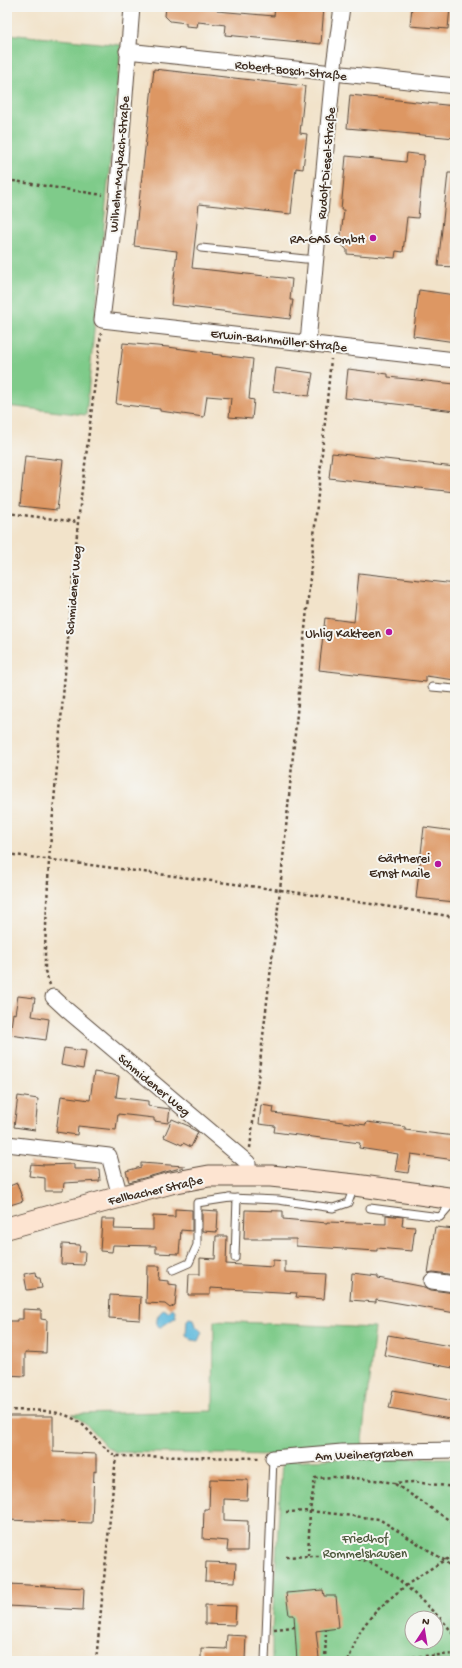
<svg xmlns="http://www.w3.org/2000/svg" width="462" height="1668" font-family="'Gochi Hand',sans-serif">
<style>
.green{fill:#7fcb8a;stroke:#5d7a54;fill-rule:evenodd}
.water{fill:#5fbadd;stroke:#4d727e}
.building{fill:#dd9763}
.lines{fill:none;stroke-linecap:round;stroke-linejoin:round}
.lane-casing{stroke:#564638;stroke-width:9}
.street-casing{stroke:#564638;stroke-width:17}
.secondary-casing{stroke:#564638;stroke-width:23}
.path{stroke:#564638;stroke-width:2.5;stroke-dasharray:3 3;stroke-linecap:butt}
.lane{stroke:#fff;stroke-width:7}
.street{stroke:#fff;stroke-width:15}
.secondary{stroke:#fde4d1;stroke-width:21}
.poi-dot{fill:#b5179e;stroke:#f6f6f2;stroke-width:1.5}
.labels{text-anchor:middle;stroke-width:4;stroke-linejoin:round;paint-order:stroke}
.street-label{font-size:13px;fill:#3b2a1e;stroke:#f6f6f2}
.poi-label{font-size:13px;fill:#3b2a1e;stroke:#f6f6f2;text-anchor:end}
.park-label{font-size:13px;fill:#4f5a3e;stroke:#f6f6f2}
</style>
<rect width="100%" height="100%" fill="#f6f6f2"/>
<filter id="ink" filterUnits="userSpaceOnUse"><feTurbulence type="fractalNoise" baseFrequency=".025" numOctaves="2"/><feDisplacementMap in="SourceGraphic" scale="8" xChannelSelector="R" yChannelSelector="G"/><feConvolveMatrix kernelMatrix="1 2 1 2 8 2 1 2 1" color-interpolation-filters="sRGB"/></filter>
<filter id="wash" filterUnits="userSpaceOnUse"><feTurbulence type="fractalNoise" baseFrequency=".012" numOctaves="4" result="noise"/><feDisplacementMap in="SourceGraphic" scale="16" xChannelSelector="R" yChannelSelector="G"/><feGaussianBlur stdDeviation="0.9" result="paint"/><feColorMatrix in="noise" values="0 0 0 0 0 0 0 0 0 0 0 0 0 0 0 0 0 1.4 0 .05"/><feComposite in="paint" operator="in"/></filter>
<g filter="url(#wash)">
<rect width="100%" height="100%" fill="#f2e3ca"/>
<g class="green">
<path d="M7,34l114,11 -35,370 -79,-9z"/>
<path d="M214,1321l161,7 -14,121 -88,6 -157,-3 -9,-5 -22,-24 -13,-9 141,-3z"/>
<path d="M360,1458h95v203h-183v-32l10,-168zM412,1618h24v24h-24z"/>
</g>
<g class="water">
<path d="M173,1308l2,3 1,6 -15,10 -4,-1c-1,-9 1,-11 7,-17l4,3z"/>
<path d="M189,1318l5,1 2,7 6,6 -4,9 -6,-1 -6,-5 1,-15z"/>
</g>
<g id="blocks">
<g class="building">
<path d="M166,7h51v4l57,5 1,-9h49l-3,37 -96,-9 1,-10 -28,-3 -1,5 -11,-1v-3l-16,-2 -5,-5z"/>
<path d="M412,7h38l-2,22 -38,-3z"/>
<path d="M154,69l151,17 -5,47 7,1 -4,35 -7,-1 -5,46 -92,-10 -7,64 100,11 -2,21h3l-3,19 -119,-14 6,-54 -43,-5z"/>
<path d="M350,95l105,11v32l-108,-10z"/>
<path d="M407,153l17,2 -6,63 -11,-1 -4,35 -7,-1 -1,7 -48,-4v-4l-7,-7 4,-33h-3l5,-54 60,6z"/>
<path d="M448,173h7v94l-17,-1z"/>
<path d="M419,290l36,5v47l-42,-6z"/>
<path d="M123,343l45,4 45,6 -1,1 41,5 -4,40 5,1 -2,19 -23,-2 2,-19 -24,-2 -3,21 -44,-6v-2l-44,-5z"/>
<path d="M276,368l37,5 -4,23 -36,-5z"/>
<path d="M348,369l40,5v3l67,7v27l-110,-13z"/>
<path d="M332,453l123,14v25l-126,-14z"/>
<path d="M25,456l38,4 -6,50 -37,-4z"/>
<path d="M359,573l96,11v96l-29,-4v6l-107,-12 6,-52 29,4z"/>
<path d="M424,827l31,4v71l-39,-4z"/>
<path d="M18,996l17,2 -3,18 17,3 -3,21 -36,-5 3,-22 2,1z"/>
<path d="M64,1048l22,3 -3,18 -22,-4z"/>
<path d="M94,1072l25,4 -3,21 32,4v5l22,3 -2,14 -14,-2v-3l-36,-4 -2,16 -38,-4 -1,9 -21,-3 5,-36 29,4z"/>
<path d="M18,1096l20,3 -3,31 -21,-3z"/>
<path d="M261,1105l13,2 -1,6 93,12 1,-3 38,5v3l50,6v24l-44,-6 -3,19 -13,-2 3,-17 -39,-6 1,-5 -86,-11 1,-6 -16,-2z"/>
<path d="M172,1119l19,8 -1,1 8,4 -7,15 -8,-4 -1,2 -18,-8z"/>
<path d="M141,1163l43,3v1l-55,15 -3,-11 15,-4z"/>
<path d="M31,1164l14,1 29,-1v5h25l1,12 -36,2 -1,8h-18v-13l-16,-2z"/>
<path d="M17,1183l6,18 -16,5v-19z"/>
<path d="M175,1209l17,1v21l-11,-1 -2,24 -23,-1v-7l-43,-1 -1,7 -12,-1 2,-32h13l-1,10 39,1v-14l22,1z"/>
<path d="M202,1210l16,1 -1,21 -15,-1z"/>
<path d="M245,1210l38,1v8l44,4v-1l59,2v-9l17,2 -1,9 13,1 -3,24 -35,-3v3l-81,-5v-7h-52z"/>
<path d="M435,1227l20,2v46l-22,-3 -5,1z"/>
<path d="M216,1236h11l-1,28 47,3v-7l12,1v11l41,2 -2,25 -28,-2 1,-4 -87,-5v7h-22l1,-21h11v-16l15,1z"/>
<path d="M62,1244l18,1 -1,7h6l-1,13 -23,-1z"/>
<path d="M147,1266h13l-1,14 9,1v3l9,1 -2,20 -5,3 -5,-4 -19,-1z"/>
<path d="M36,1272l1,6h3l2,10 -15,2 -3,-16z"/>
<path d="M352,1273l26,3v2l47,9 6,3 24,3v20l-79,-14v3l-26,-2z"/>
<path d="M110,1295l31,2 -1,23 -31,-2z"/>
<path d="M23,1309l18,1v9l6,1 -1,33 -21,-1v24l-18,-1v-54h10v-2h6z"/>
<path d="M388,1335l67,12 -2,21 -69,-13z"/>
<path d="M393,1390l62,11v19l-66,-12z"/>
<path d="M7,1416h46v36l43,2v18l-2,-1 -2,52 -85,-3z"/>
<path d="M210,1479l38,1 -1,20 -23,-1v21l24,1 -1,30h-20l1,-10 -25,-2 1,-30h5z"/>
<path d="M206,1562l30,1 -1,19 -30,-1z"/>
<path d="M9,1584l75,4 -1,22 -75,-4z"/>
<path d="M323,1590l1,6h12l3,32 -23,3 3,27 -9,3h-13l-3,-46h-5l-3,-22z"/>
<path d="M205,1605l31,1 -1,19 -30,-1z"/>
<path d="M227,1635l19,1 -1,25h-44v-13l25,1z"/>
</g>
</g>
</g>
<g filter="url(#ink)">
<use href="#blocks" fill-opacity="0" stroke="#564638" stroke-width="1"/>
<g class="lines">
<g class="lane-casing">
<g id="lane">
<path d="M201,248l104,11h11"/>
<path d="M432,687l23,2"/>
<path d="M229,1198l49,2 55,8 15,-5 6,-16"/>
<path d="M370,1208l70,9 12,-14"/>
<path d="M235,1258l2,-60"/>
<path d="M173,1270l16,-7 8,-18v-42l33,-5"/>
<path d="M265,1661l8,-203"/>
</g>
</g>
<g class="street-casing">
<g id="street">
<path d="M132,7l-15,190 -15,123 353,40"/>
<path d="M127,51l328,35"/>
<path d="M308,342l25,-269 9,-66"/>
<path d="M53,997l14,13 181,153v12"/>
<path d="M7,1144l102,12 11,40"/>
<path d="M432,1281l23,3"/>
<path d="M273,1458l69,-6 113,-2"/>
</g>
</g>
<g class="secondary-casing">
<path id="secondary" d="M7,1228l164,-45 38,-7h62l84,9 100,14"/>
</g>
<g class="path">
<path d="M7,180l96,15"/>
<path d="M7,513l71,9"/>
<path d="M7,854l273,36 175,27"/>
<path d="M50,985l-5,-14v-23l4,-88 29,-338 23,-189"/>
<path d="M250,1148l30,-258 51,-531"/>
<path d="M7,1410c26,1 56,-3 77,16 11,11 19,22 32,30l144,2"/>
<path d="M395,1484l60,40"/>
<path d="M286,1512l24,-1 69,8 65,41 11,11"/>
<path d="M308,1556l2,-45 5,-33 20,-1 32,2 27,4 19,-1 42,5"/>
<path d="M286,1557c23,-1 64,-3 85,6 21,8 36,24 52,39 11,11 26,22 32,37"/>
<path d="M274,1629l21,-2"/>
<path d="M96,1661l20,-205"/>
<path d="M325,1661l1,-31"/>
<path d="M348,1661c4,-10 8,-22 13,-31 18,-28 65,-61 94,-75"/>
<path d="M353,1661l102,-7"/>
</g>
<use href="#lane" class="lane"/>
<use href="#street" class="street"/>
<use href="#secondary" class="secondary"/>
</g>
</g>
<g class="poi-dot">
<circle cx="373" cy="238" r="4"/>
<circle cx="389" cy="632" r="4"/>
<circle cx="438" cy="864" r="4"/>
</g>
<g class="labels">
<g class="street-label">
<text transform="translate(291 69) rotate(6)" y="5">Robert-Bosch-Straße</text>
<text transform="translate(325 163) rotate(-85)" y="5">Rudolf-Diesel-Straße</text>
<text transform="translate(118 164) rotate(-85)" y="5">Wilhelm-Maybach-Straße</text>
<text transform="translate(279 339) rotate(6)" y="5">Erwin-Bahnmüller-Straße</text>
<text transform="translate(72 590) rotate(-85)" y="5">Schmidener Weg</text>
<text transform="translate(155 1084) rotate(40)" y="5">Schmidener Weg</text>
<text transform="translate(155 1189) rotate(-13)" y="5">Fellbacher Straße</text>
<text transform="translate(364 1453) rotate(-2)" y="5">Am Weihergraben</text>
</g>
<g class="poi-label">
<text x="365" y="243">RA-GAS GmbH</text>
<text x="381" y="637">Uhlig Kakteen</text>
<text x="430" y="862">Gärtnerei<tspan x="430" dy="15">Ernst Maile</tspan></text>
</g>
<g class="park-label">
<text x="365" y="1542">Friedhof<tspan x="365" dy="15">Rommelshausen</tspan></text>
</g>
</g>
<rect width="462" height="1668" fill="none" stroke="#f6f6f2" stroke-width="24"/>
<g transform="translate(424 1630) rotate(12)"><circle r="19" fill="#f6f6f2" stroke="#aba49d"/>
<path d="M0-3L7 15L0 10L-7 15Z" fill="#b5179e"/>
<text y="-6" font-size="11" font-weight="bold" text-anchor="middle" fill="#3b2a1e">N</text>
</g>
</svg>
